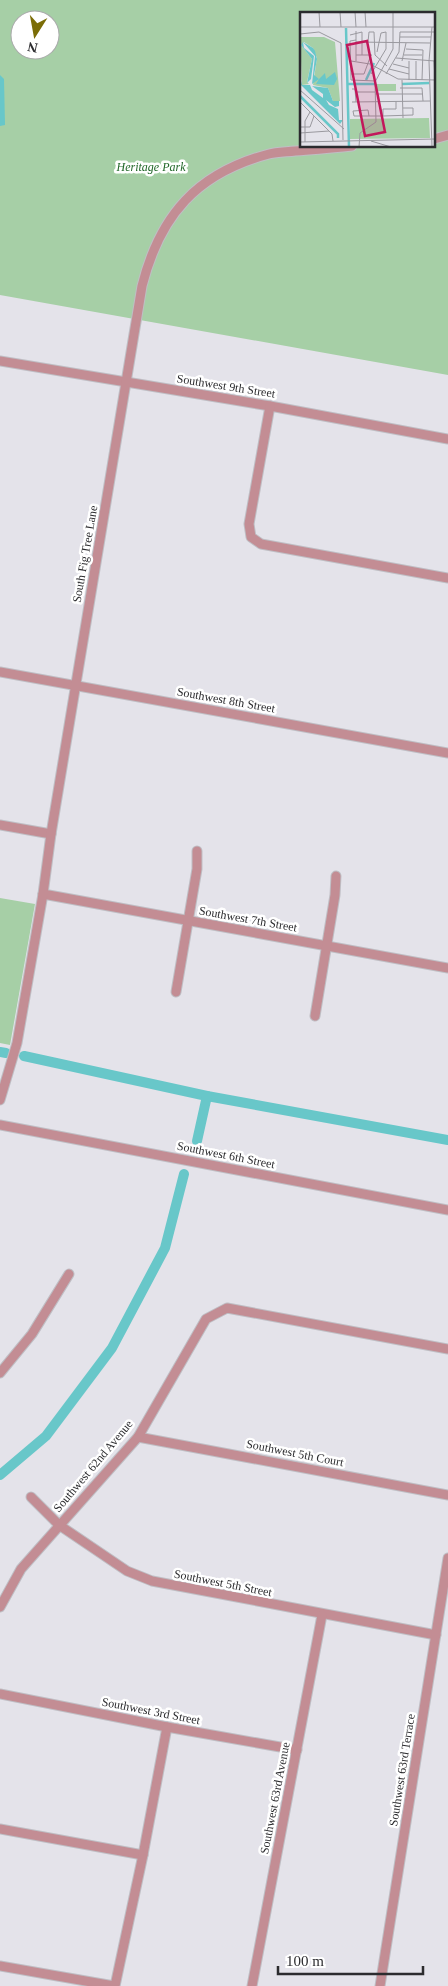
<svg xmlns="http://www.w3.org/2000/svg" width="448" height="1986" font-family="Georgia,serif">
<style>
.green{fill:#a6cfa6;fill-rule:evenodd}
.water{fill:#68c7c9}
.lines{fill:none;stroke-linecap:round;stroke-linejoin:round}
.canal{stroke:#68c7c9;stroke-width:10}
.street-casing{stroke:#bfbec4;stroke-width:11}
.street{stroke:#c38d94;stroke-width:9}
.labels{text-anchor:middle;stroke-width:5;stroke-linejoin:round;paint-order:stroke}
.park-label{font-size:12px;font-style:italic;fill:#206728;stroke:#fff}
.street-label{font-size:12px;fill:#2b2b2e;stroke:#fff}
.inset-river{fill:none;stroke:#68c7c9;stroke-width:2.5}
.inset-road{fill:none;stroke:#9a999f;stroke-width:1}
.view{fill:#c2185b;fill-opacity:0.15;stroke:#c2185b;stroke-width:2.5}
.inset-edge{fill:none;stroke:#2b2b2e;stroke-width:2.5}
</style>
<rect width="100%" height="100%" fill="#e4e3ea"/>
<g class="green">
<path d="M0,0h448v375l-448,-80zM302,14h132v132h-132zM20,20h30v30h-30z"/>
<path d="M0,898l35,6 -25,141 -10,-2z"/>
</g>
<path class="water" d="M0,75l4,4 1,46 -5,1z"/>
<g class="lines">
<g class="canal">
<path d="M0,1052l6,1"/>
<path d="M24,1056l183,40 241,44"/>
<path d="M197,1141l10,-45"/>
<path d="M0,1475l46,-39 66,-88 53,-100 19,-74"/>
</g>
<g class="street-casing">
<g id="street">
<path d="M434,139l14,-4"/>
<path d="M0,361l270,45 178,33"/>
<path d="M270,406l-21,118 2,13 10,7 187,34"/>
<path d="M0,672l448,81"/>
<path d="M0,825l51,9"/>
<path d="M43,894l405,74"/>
<path d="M176,992l21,-123v-18"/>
<path d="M315,1016l20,-121 1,-19"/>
<path d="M0,1100l17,-57 26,-149 8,-60 91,-548c18,-71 55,-113 127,-132 8,-2 18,-2 26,-3 19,-1 38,-3 57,-5"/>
<path d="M0,1125l448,85"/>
<path d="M0,1373l32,-39 37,-60"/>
<path d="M138,1437l310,58"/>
<path d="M31,1497l28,28 68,46 25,10 284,54"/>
<path d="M0,1607l21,-38 117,-132 68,-118 21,-11 221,41"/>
<path d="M0,1694l167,33 130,23"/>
<path d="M0,1829l143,26"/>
<path d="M0,1966l114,20"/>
<path d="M115,1986l28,-131 24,-128"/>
<path d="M252,1986l70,-371"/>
<path d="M380,1986l68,-428"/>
</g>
</g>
<use href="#street" class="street"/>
</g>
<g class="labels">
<g class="park-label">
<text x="151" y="171">Heritage Park</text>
</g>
<g class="street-label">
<text transform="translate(226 386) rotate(9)" y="4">Southwest 9th Street</text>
<text transform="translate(85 554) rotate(-80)" y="4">South Fig Tree Lane</text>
<text transform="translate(226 700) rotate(10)" y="4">Southwest 8th Street</text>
<text transform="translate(248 919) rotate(10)" y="4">Southwest 7th Street</text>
<text transform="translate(226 1155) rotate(11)" y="4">Southwest 6th Street</text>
<text transform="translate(295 1453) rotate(11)" y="4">Southwest 5th Court</text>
<text transform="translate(93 1466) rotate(-50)" y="4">Southwest 62nd Avenue</text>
<text transform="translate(223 1583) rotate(11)" y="4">Southwest 5th Street</text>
<text transform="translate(151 1711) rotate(11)" y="4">Southwest 3rd Street</text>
<text transform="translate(402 1770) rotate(-81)" y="4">Southwest 63rd Terrace</text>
<text transform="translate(275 1798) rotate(-79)" y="4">Southwest 63rd Avenue</text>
</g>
</g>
<g transform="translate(300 12)">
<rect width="135" height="135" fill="#e4e3ea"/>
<path d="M0,25h24l11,5 5,59h-7l-5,-13 -15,-3 4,-27 -4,-10 -9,-6 -3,3 11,14 -5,23 2,2 -7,1zM75,72h21v7h-21zM129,106l1,20 -80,1v-20z" fill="#a6cfa6"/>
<path d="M3,30l10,6 2,3 2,8 -3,16 5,4 6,-6 1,6 9,-7 2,7 -3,6 -18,-1 3,-5 -7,5 3,-28 -12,-14 1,6 10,8 -3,23 -4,4 5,-24 -11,-14zM0,65l2,8h8l2,5 11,8v-4l-11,-8 16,2 5,13h6v5l-4,1 -9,-7 3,5 9,4 1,11h4l-3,4 -40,-40z" fill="#68c7c9"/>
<path class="inset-river" d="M46,16l3,119M66,68l8,-17M48,72h27M102,72l27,-1M0,84l38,38v4"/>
<path class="inset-road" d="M19,0l1,15M40,0l1,15M55,0l1,15M65,0l1,15M0,15h135M56,19v30M0,22l19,-2 22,11 2,97M50,23l12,-3v23M100,25h31M56,28l-6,1 1,39 25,1M56,30l74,1M68,30l1,-10h5l1,23 12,11M106,37l17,1 -1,30M56,43h16M104,43h18M96,46l39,3M51,49l19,3M102,49l4,-18M109,49v19M134,49l1,19M93,52l16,4M72,53l26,14 37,1M89,57l20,5M51,62h13l7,-19M71,62l15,-25v-17l-5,1 -4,19M86,62l13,-22 1,-20h35M102,68l1,38M116,68v-19M100,76h22l1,13M52,77h3l1,13M0,78l44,39M55,80h20M75,82h48M0,90l32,32 1,7M52,90l78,-1M69,104l-1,-6 -15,1 1,5h29l30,-1v-7h-10M83,104v-7h13v-8M0,115h10l4,-11M0,121l29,-2M71,129l20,6M0,130l135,-3M5,130v-21l5,-9M59,135l1,-14 16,-11 -1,-40 18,-33v-37M132,135l-3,-86 3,-34"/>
<path class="view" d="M67,29l18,91 -20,4 -18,-91z"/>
<rect width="135" height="135" class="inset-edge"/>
</g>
<g transform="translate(35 35) rotate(191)"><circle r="24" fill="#ffffff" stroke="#aaaaab"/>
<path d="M0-4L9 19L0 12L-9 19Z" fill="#7b6d07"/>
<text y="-8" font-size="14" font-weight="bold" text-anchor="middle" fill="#2b2b2e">N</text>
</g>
<path d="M278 1966v8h145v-8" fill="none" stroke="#2b2b2e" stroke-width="2.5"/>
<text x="286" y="1966" font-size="15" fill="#2b2b2e" stroke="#ffffff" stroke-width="4" paint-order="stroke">100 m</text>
</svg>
